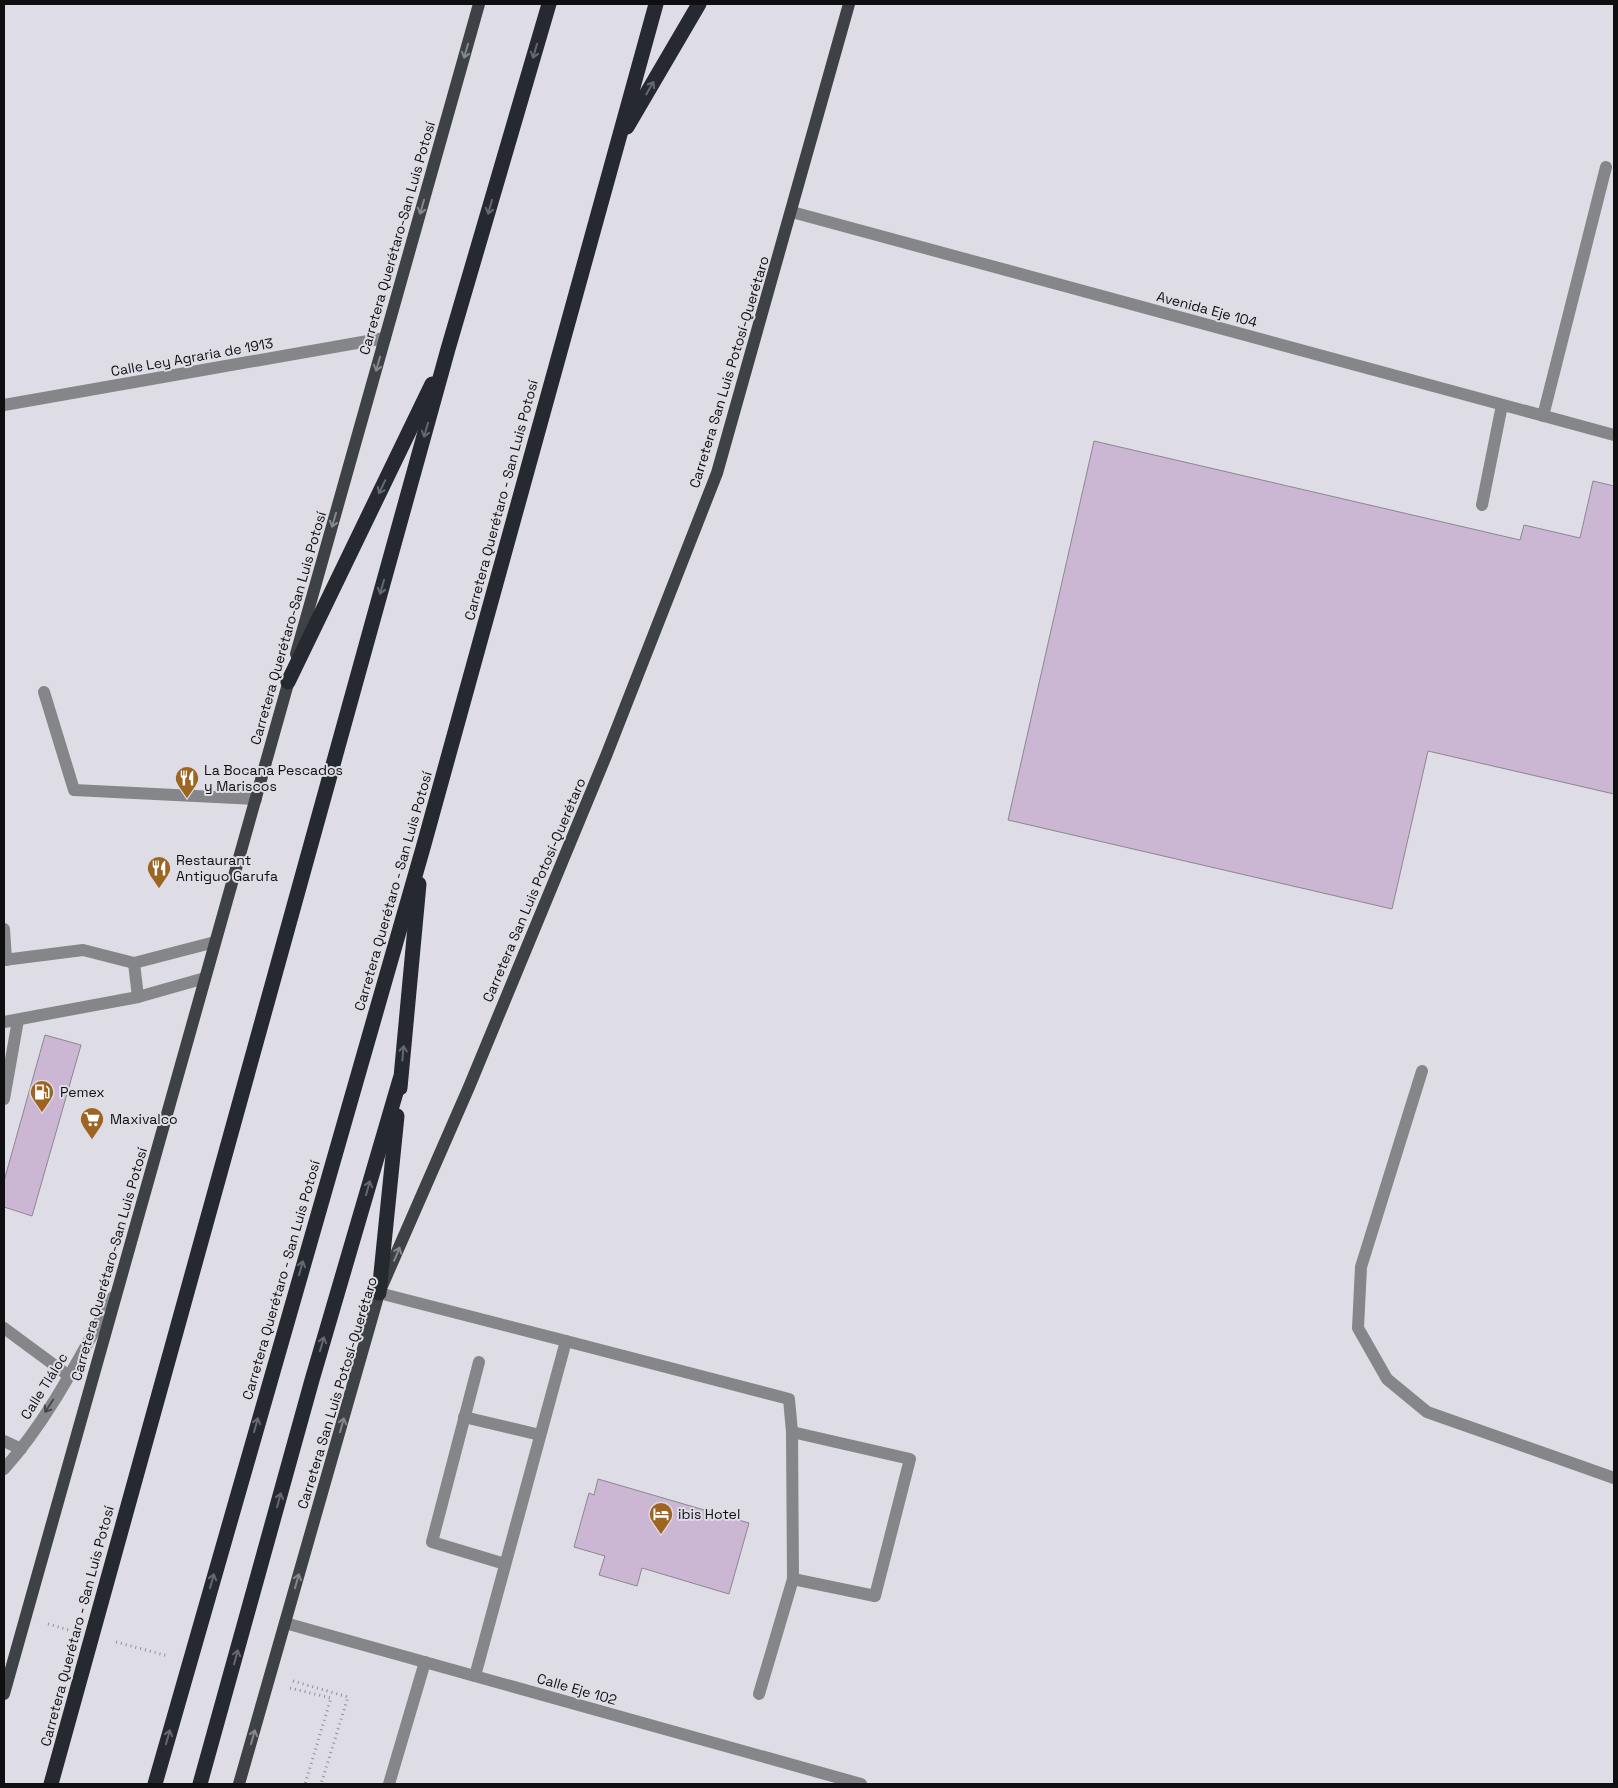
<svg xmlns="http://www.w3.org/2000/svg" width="1618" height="1788" font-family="'Space Grotesk',sans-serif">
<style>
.building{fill:#cbb6d3;stroke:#8c878e}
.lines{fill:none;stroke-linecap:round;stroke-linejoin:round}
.path{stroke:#909096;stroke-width:3;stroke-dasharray:1 4;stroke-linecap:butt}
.minor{stroke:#85868a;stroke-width:12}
.major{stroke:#3e4146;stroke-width:12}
.highway{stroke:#26292f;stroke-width:15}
.oneway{stroke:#86878e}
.oneway2{stroke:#66686f}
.oneway3{stroke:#444548}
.labels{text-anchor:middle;stroke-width:4;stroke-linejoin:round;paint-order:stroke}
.street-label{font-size:14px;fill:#0f0f12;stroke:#dedde6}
.poi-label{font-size:14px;fill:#0f0f12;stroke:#dedde6;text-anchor:start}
</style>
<rect width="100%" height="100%" fill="#dedde6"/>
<g class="building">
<path d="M1094,441l426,99 4,-15 56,13 13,-57 21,5v308l-186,-43 -36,158 -384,-89z"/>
<path d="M45,1035l36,10 -49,171 -28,-9v-26z"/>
<path d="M598,1479l151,44 -20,71 -87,-26 -5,18 -38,-11 6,-19 -31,-9 15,-54 5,2z"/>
</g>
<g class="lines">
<g class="path">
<path d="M48,1624l21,6"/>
<path d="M116,1642l52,14"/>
<path d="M293,1681l55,16 -27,87"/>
<path d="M290,1688l41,10 -26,86"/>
</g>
<g class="minor">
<path d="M792,212l822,223"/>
<path d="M4,405l381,-67"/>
<path d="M1543,416l63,-249"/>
<path d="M1482,505l20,-100"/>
<path d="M44,692l30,98 182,9"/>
<path d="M4,929l2,31"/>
<path d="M4,960l79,-10 51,13 81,-21"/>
<path d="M134,963l4,34"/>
<path d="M4,1022l134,-25 67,-19"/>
<path d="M1422,1071l-61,196 -3,61 29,51 40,33 187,66"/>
<path d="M4,1099l14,-79"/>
<path d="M379,1293l187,48 -91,335"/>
<path d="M4,1328l65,48"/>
<path d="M566,1341l223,58 3,33 1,147 -34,115"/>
<path d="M479,1362l-47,180 73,22"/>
<path d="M464,1417l76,18"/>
<path d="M792,1432l118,27 -35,137 -82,-17"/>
<path d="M4,1441l17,8"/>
<path d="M4,1469c45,-50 76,-113 109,-172"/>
<path d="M285,1623l576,161"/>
<path d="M389,1784l36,-122"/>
</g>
<g class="major">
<path d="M296,654l183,-650"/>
<path d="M4,1694l287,-1021"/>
<path d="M239,1784l140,-491 90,-206 137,-331 111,-283 132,-469"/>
</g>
<g class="highway">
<path d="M627,127l72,-123"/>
<path d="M288,682l144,-298"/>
<path d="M400,1088l19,-204"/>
<path d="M379,1293l18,-177"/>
<path d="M51,1784l397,-1435 101,-345"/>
<path d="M155,1784l268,-936 233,-844"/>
<path d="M200,1784l112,-404 88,-301"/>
</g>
</g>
<defs><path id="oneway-shaft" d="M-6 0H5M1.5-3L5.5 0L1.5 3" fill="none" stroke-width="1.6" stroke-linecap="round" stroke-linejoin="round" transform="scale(1.25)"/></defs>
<g class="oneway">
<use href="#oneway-shaft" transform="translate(466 51) rotate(106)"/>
<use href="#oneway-shaft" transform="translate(422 207) rotate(106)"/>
<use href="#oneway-shaft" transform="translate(378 364) rotate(106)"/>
<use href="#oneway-shaft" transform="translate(334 520) rotate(106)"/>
<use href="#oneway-shaft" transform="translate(397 1254) rotate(-67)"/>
<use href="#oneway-shaft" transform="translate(342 1425) rotate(-74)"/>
<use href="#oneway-shaft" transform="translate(297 1581) rotate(-74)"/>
<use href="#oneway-shaft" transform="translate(253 1737) rotate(-74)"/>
</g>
<g class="oneway2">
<use href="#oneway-shaft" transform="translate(535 51) rotate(106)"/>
<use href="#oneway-shaft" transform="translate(650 88) rotate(-60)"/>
<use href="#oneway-shaft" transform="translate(490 207) rotate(106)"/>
<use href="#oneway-shaft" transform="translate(426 430) rotate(106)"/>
<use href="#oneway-shaft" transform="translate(382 487) rotate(116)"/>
<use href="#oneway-shaft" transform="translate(382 587) rotate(106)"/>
<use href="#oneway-shaft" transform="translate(403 1053) rotate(-85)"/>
<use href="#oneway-shaft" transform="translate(368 1188) rotate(-74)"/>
<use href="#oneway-shaft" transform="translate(301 1268) rotate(-74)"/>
<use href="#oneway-shaft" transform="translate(322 1344) rotate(-74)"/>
<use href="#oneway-shaft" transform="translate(256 1425) rotate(-74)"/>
<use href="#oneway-shaft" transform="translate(279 1500) rotate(-75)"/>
<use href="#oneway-shaft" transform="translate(212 1581) rotate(-74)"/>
<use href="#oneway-shaft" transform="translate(236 1657) rotate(-75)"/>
<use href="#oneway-shaft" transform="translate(168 1737) rotate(-74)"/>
</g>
<use class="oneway3" href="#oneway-shaft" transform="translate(49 1406) rotate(123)"/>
<defs>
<g id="restaurant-pin" transform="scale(1.25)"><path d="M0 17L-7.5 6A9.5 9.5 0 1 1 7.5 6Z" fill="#9d6422" stroke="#dedde6"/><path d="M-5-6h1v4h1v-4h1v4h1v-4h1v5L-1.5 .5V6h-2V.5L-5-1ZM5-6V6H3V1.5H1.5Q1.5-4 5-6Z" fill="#fff"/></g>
<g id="fuel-pin" transform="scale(1.25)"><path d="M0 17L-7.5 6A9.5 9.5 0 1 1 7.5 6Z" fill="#9d6422" stroke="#dedde6"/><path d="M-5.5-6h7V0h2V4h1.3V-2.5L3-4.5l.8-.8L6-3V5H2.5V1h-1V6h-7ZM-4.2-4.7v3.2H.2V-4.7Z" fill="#fff"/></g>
<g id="supermarket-pin" transform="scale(1.25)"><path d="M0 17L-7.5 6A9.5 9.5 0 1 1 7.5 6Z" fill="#9d6422" stroke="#dedde6"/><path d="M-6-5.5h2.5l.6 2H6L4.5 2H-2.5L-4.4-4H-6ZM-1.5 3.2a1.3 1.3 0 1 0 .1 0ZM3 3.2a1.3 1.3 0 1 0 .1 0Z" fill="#fff"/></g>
<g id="hotel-pin" transform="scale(1.25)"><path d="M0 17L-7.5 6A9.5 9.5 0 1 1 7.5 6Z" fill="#9d6422" stroke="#dedde6"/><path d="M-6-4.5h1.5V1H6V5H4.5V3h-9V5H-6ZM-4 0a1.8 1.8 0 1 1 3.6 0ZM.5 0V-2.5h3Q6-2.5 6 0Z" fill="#fff"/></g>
</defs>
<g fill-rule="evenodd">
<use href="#restaurant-pin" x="187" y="778"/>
<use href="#restaurant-pin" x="159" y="868"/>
<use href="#fuel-pin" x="42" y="1092"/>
<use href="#supermarket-pin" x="92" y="1119"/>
<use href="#hotel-pin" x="661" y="1514"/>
</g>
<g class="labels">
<g class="street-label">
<text transform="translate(397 238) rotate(-74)" y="5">Carretera Querétaro-San Luis Potosí</text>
<text transform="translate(1207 309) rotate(15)" y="5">Avenida Eje 104</text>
<text transform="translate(192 357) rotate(-10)" y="5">Calle Ley Agraria de 1913</text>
<text transform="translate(729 372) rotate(-73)" y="5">Carretera San Luis Potosí-Querétaro</text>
<text transform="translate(501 500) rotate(-75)" y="5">Carretera Querétaro - San Luis Potosí</text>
<text transform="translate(288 628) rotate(-74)" y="5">Carretera Querétaro-San Luis Potosí</text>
<text transform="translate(534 890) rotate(-67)" y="5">Carretera San Luis Potosí-Querétaro</text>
<text transform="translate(393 891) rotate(-74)" y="5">Carretera Querétaro - San Luis Potosí</text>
<text transform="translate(109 1264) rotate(-74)" y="5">Carretera Querétaro-San Luis Potosí</text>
<text transform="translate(281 1280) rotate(-74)" y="5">Carretera Querétaro - San Luis Potosí</text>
<text transform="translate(44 1386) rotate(-58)" y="5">Calle Tláloc</text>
<text transform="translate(337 1393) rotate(-73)" y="5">Carretera San Luis Potosí-Querétaro</text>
<text transform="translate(77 1626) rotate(-75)" y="5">Carretera Querétaro - San Luis Potosí</text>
<text transform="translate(577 1689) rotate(16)" y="5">Calle Eje 102</text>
</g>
<g class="poi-label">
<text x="204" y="775">La Bocana Pescados<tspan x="204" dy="16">y Mariscos</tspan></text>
<text x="176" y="865">Restaurant<tspan x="176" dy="16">Antiguo Garufa</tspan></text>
<text x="60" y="1097">Pemex</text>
<text x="110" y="1124">Maxivalco</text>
<text x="678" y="1519">ibis Hotel</text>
</g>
</g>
<rect width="1618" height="1788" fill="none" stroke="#0f0f12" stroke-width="10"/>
</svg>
